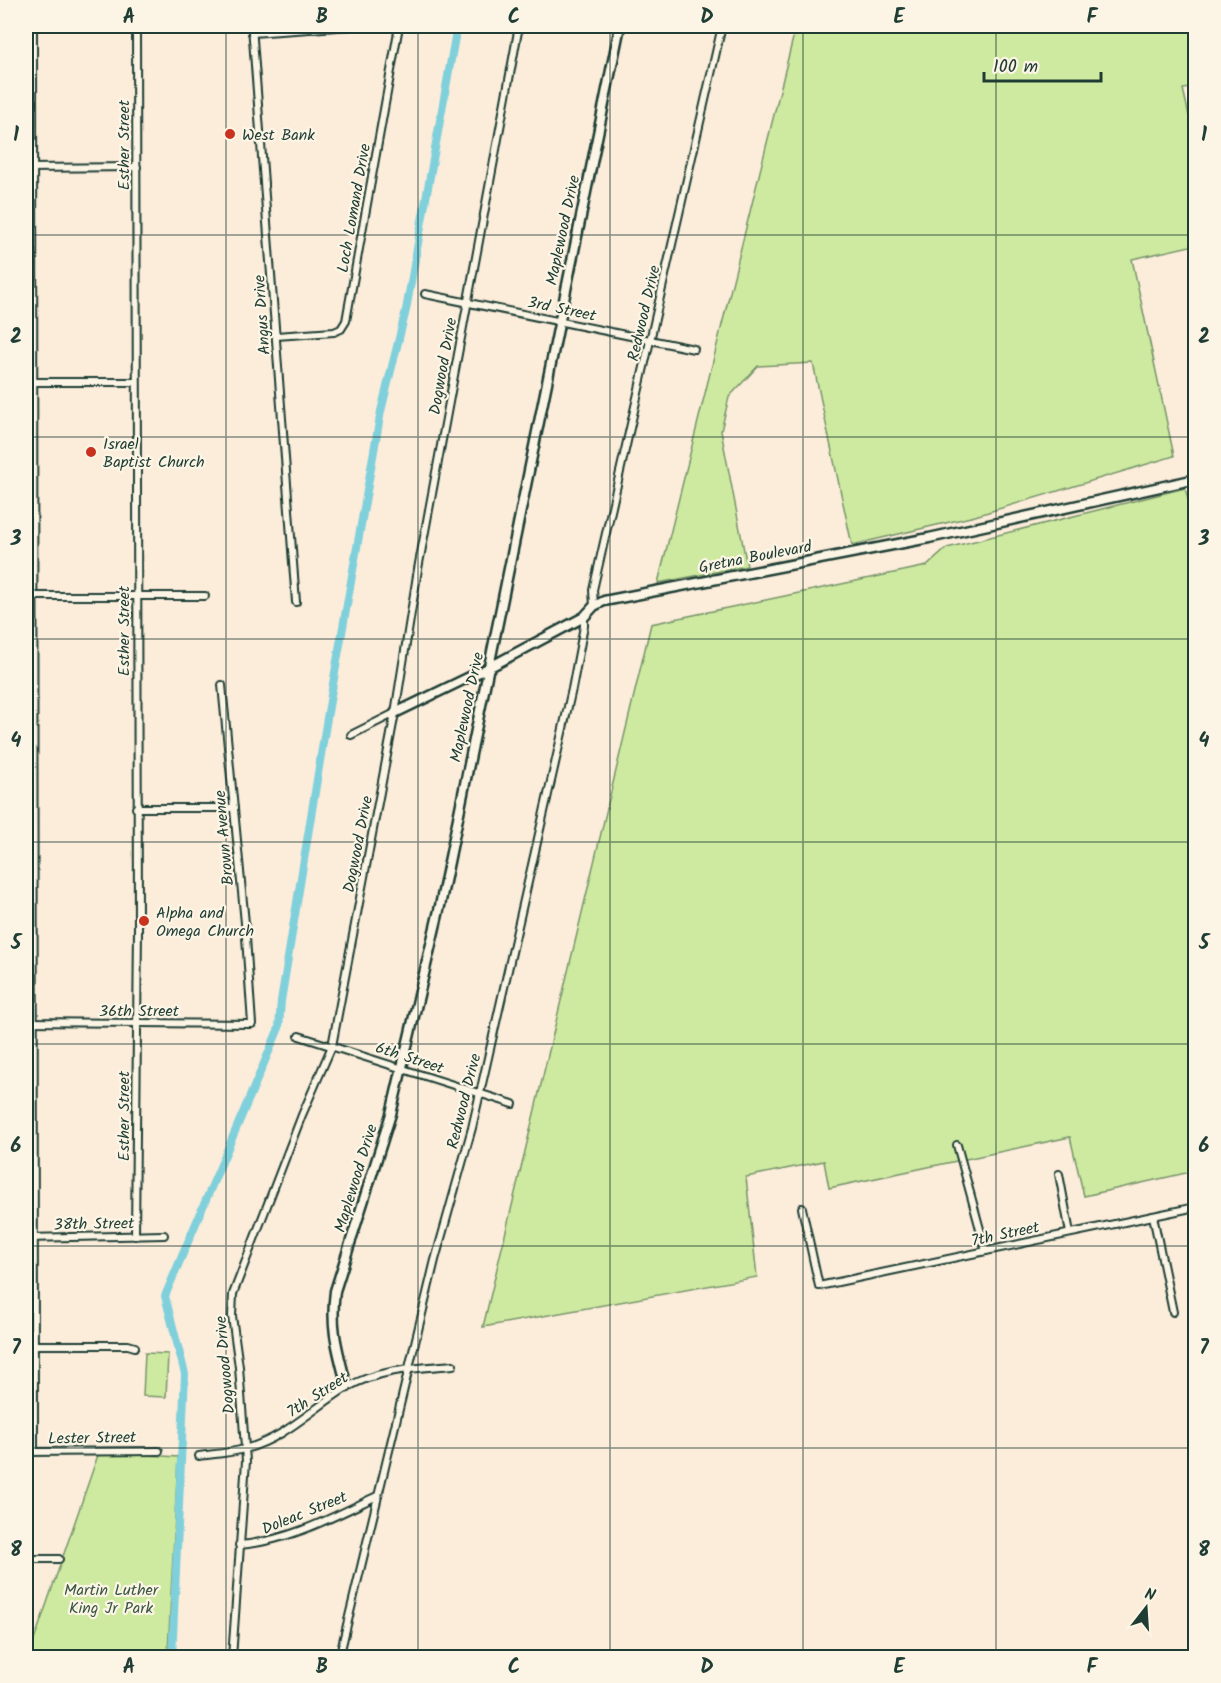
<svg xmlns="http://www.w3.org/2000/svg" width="1221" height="1683" font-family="Kalam,sans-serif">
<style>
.green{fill:#ceeaa0;stroke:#76946a;stroke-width:1.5}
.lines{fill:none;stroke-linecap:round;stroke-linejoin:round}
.canal{stroke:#80d0dc;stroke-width:8}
.street-casing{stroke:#1f3d34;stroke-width:10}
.secondary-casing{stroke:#1f3d34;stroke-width:13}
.street{stroke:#fcf5e5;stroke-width:6}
.secondary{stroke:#fcf5e5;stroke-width:8}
.grid{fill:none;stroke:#1f3d34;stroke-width:1.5;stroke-opacity:0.55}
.poi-dot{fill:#c8321e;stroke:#fcf5e5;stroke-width:2}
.labels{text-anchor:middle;stroke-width:4.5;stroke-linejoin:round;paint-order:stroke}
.poi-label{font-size:16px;fill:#1f3d34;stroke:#fcf5e5;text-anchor:start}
.street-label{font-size:16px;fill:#1f3d34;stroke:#fcf5e5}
.park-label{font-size:16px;fill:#395744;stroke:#fcf5e5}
.neatline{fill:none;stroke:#1f3d34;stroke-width:2}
.grid-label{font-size:20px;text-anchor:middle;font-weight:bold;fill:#1f3d34}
</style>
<rect width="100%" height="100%" fill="#fcecda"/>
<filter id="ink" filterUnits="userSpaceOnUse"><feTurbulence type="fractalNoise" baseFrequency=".0167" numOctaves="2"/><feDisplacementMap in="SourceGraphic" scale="12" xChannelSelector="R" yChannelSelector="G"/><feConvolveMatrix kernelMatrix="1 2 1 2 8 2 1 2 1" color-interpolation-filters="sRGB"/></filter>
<g filter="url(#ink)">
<g class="green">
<path d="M796,26h399v61l-12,2 12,53v103l-63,14 42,197 -199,60 -123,29 -39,-182 -55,3 -29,31 -8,34 26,135 -89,17z"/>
<path d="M1185,488l11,42 -1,641 -111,25 -14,-59 -241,51 -5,-27 -78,16 11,100 -274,50 168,-703 276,-58 20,-18z"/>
<path d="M145,1353l23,1 -2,43 -23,-1z"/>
<path d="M99,1452l79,5 -10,195 -4,5 -136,1z"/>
</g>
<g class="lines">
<path class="canal" d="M172,1658l13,-284 -20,-78 114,-268 2,-27 46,-283 54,-307 25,-101 51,-284"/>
<g class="street-casing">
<g id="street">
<path d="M33,26l1,1426"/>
<path d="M252,26l44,576"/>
<path d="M252,33l100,-7"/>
<path d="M26,168l111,-1"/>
<path d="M425,294l269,55"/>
<path d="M276,336l58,-4 7,-3 5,-8 53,-295"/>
<path d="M26,382h110"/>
<path d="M26,596h179"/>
<path d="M594,606l-1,-16 129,-564"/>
<path d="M351,735l44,-22"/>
<path d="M136,808h98"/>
<path d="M26,1022l226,2 -7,-101 -23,-238"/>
<path d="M299,1036l214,68"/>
<path d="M957,1145l29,106"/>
<path d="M1059,1174l11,59"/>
<path d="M802,1208l17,78 377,-79"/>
<path d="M1153,1216l20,96"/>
<path d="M135,1236l3,-308 -2,-902"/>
<path d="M26,1238l138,-3"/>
<path d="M34,1345h94l7,2"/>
<path d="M26,1452l133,-1"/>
<path d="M199,1456c15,-2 31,-3 45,-7 39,-9 69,-41 102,-61 32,-19 71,-20 107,-23"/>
<path d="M239,1545c50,-4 94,-28 138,-49"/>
<path d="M26,1559h33"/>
<path d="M232,1658l14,-197 -7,-94 -7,-51 1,-22 69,-179 30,-69 63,-333 23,-144 101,-543"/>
<path d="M339,1658l96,-398 37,-132 100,-439 12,-63v-9"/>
</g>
</g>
<g class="secondary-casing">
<g id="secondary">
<path d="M395,713l95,-46 94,-50 10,-11 10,-5 325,-63 267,-59"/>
<path d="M347,1387c-9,-36 -17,-58 -12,-96l56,-177 49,-208 180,-880"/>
</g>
</g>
<use href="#street" class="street"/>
<use href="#secondary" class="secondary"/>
</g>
</g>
<path class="grid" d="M226,26v1632M418,26v1632M610,26v1632M803,26v1632M996,26v1632M26,235h1170M26,437h1170M26,639h1170M26,842h1170M26,1044h1170M26,1246h1170M26,1448h1170"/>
<g class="poi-dot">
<circle cx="230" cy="134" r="6"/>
<circle cx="91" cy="452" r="6"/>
<circle cx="144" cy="921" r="6"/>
</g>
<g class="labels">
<g class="poi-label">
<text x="242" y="140">West Bank</text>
<text x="103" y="449">Israel<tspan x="103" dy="18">Baptist Church</tspan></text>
<text x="156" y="918">Alpha and<tspan x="156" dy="18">Omega Church</tspan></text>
</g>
<g class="street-label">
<text transform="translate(123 145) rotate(-90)" y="6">Esther Street</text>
<text transform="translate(353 208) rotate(-80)" y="6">Loch Lomand Drive</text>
<text transform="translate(562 230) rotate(-78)" y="6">Maplewood Drive</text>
<text transform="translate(562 308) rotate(12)" y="6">3rd Street</text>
<text transform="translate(643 313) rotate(-77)" y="6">Redwood Drive</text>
<text transform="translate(261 315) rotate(-94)" y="6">Angus Drive</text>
<text transform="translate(442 366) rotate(-80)" y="6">Dogwood Drive</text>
<text transform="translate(755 556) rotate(-11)" y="6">Gretna Boulevard</text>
<text transform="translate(123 631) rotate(-90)" y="6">Esther Street</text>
<text transform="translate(466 707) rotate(-78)" y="6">Maplewood Drive</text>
<text transform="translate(223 838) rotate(-95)" y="6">Brown Avenue</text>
<text transform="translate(357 844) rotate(-79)" y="6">Dogwood Drive</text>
<text x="139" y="1016">36th Street</text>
<text transform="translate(410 1057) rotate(18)" y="6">6th Street</text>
<text transform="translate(463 1101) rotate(-76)" y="6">Redwood Drive</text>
<text transform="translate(123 1116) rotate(-90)" y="6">Esther Street</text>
<text transform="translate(355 1178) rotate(-73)" y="6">Maplewood Drive</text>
<text transform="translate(94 1223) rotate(-1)" y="6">38th Street</text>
<text transform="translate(1005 1233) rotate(-12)" y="6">7th Street</text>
<text transform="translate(224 1365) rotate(-95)" y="6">Dogwood Drive</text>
<text transform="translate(317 1394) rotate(-33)" y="6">7th Street</text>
<text transform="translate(92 1437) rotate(-1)" y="6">Lester Street</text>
<text transform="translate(304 1512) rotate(-22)" y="6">Doleac Street</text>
</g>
<g class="park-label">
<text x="111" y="1595">Martin Luther<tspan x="111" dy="18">King Jr Park</tspan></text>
</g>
</g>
<rect width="1221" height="1683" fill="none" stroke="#fcf5e5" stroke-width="66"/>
<g transform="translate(1146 1608) rotate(17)" stroke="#fcf5e5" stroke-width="4.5" paint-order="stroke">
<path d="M0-4.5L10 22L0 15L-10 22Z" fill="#1f3d34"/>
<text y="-9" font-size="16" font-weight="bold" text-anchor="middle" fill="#1f3d34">N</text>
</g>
<path d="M984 72v9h117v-9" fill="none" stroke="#1f3d34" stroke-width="3"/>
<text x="993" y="72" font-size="18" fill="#1f3d34" stroke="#fcf5e5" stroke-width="4.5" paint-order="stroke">100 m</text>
<rect x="33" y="33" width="1155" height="1617" class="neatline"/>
<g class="grid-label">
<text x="129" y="23">A</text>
<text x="322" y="23">B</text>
<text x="514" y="23">C</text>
<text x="707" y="23">D</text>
<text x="899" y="23">E</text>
<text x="1092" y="23">F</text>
<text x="16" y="141">1</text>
<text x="1204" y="141">1</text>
<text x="16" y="343">2</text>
<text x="1204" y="343">2</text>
<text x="16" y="545">3</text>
<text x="1204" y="545">3</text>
<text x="16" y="747">4</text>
<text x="1204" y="747">4</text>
<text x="16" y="949">5</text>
<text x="1204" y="949">5</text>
<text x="16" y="1152">6</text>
<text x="1204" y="1152">6</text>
<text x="16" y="1354">7</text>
<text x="1204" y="1354">7</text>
<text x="16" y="1556">8</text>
<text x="1204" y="1556">8</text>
<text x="129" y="1673">A</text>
<text x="322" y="1673">B</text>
<text x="514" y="1673">C</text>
<text x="707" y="1673">D</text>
<text x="899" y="1673">E</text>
<text x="1092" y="1673">F</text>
</g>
</svg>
